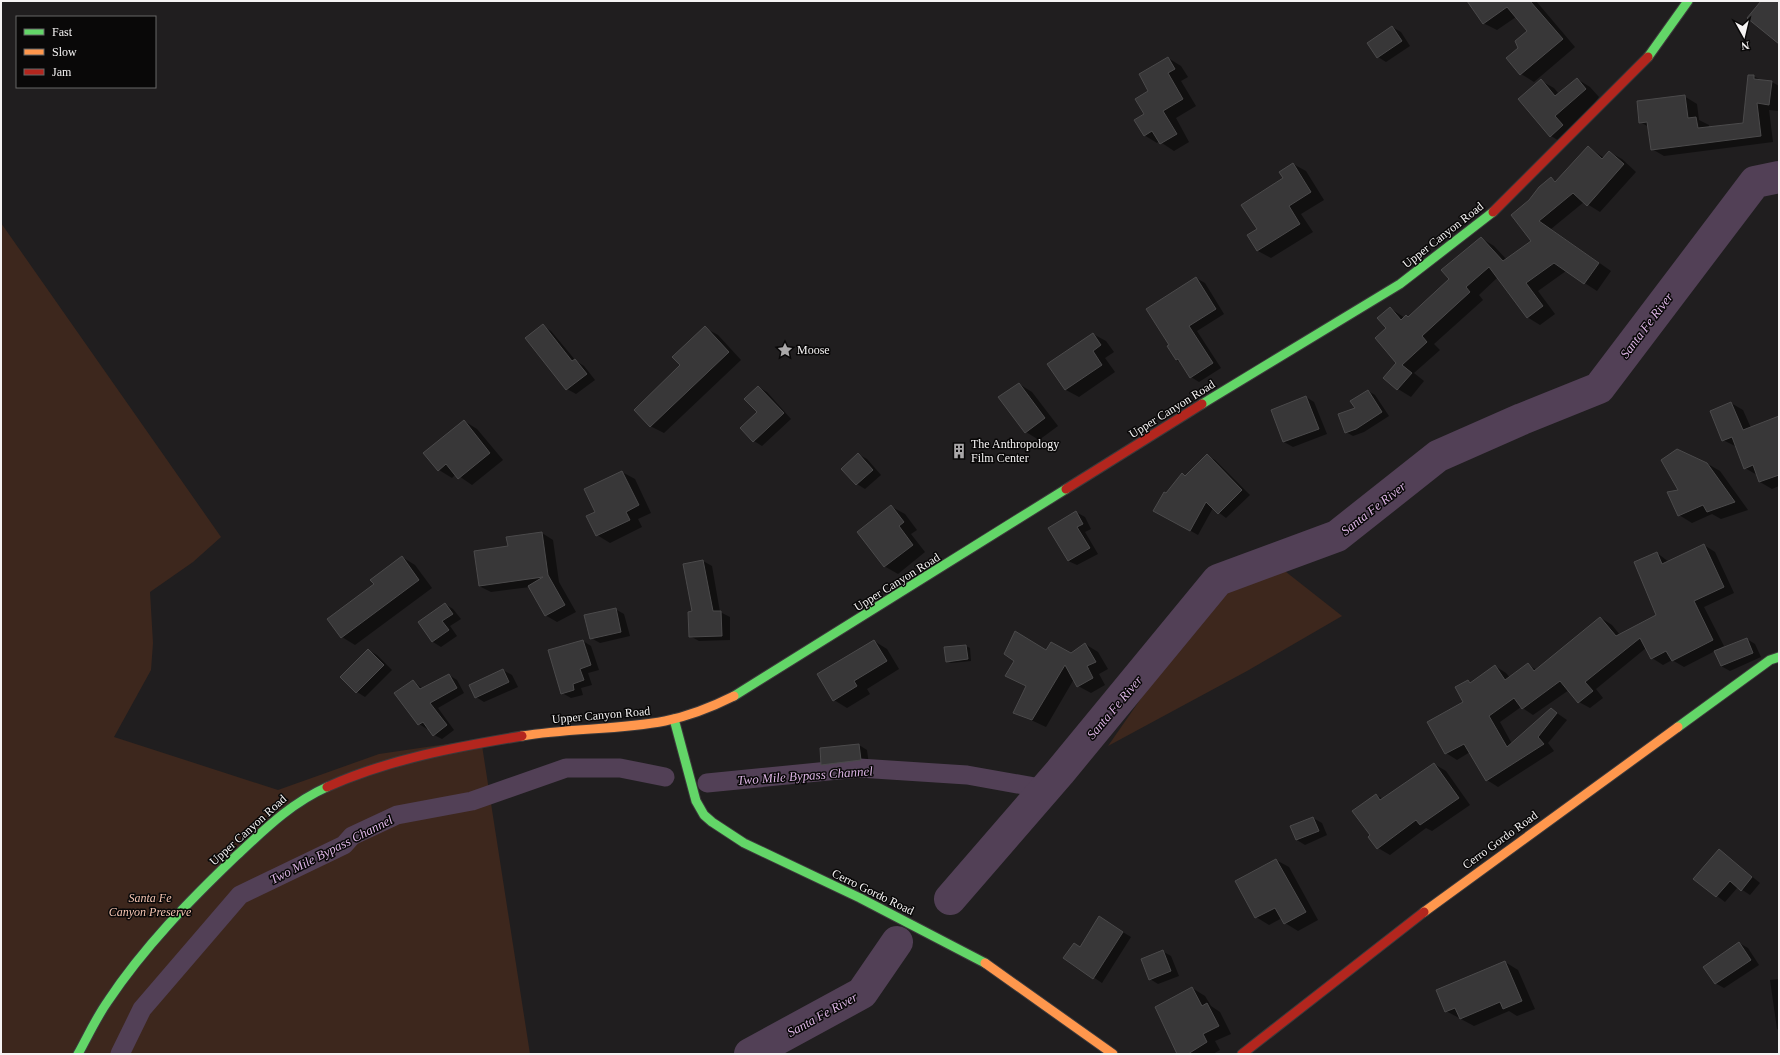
<svg xmlns="http://www.w3.org/2000/svg" width="1780" height="1055" font-family="Georgia,serif">
<style>
.green{fill:#3d271d}
.shadow{fill:#0007}
.lines{fill:none;stroke-linecap:round;stroke-linejoin:round}
.canal{stroke:#524056;stroke-width:19}
.river{stroke:#524056;stroke-width:32}
.building{fill:#383738;stroke:#4b4a4b}
.fast-casing{stroke:#3c3a3b;stroke-width:11}
.slow-casing{stroke:#3c3a3b;stroke-width:11}
.jam-casing{stroke:#3c3a3b;stroke-width:11}
.fast{stroke:#63d668;stroke-width:9}
.slow{stroke:#ff974d;stroke-width:9}
.jam{stroke:#b3261e;stroke-width:9}
.labels{text-anchor:middle;stroke-width:3;stroke-linejoin:round;paint-order:stroke}
.street-label{font-size:12px;fill:#f5f3f3;stroke:#090808}
.poi-label{font-size:12px;fill:#f5f3f3;stroke:#090808;text-anchor:start}
.park-label{font-size:12px;font-style:italic;fill:#f7c6b3;stroke:#090808}
.water-label{font-size:13px;font-style:italic;fill:#dcb4e4;stroke:#090808}
</style>
<rect width="100%" height="100%" fill="#201e1f"/>
<g class="green">
<path d="M1,223l220,314 -28,25 -43,30 3,51 -2,27 -37,67 164,53 101,-36 102,-15 49,315h-529z"/>
<path d="M1281,568l61,48 -95,55 -139,75 66,-95 52,-61z"/>
</g>
<g class="shadow">
<path d="M1469,1h67l39,46 -41,35 -13,-8 -14,-16 12,-10 9,-17 -12,-14 -19,13 -14,-7z"/>
<path d="M1392,27l9,5 9,14 -24,16 -8,-5z"/>
<path d="M1168,58l13,8 7,11 -7,4 15,25 -20,12 13,24 -15,9 -15,-10 -2,2 -13,-8 6,-44z"/>
<path d="M1753,76l10,5 9,1 7,4v25l-10,-1 4,32 -109,14 -12,-7 -3,-22 -9,-5 44,-26 13,8 2,16 10,5v3l35,-4z"/>
<path d="M1577,79l13,8 9,10 -35,47 -13,-8 -32,-37 22,-18 13,7 5,6z"/>
<path d="M1588,147l16,11 5,-6 13,7 14,13 -36,40 -16,-10 -33,27 60,42 -14,20 -31,-20 -28,20 17,23 -15,11 -13,-8 -29,-40 -19,18 4,5 -49,44 6,6 -26,23 10,8 -13,16 -13,-8 -13,-11 12,-15 -9,-35 2,-20 15,10h3l43,-39 30,-41 13,8 13,14 26,-19 -3,-40 21,-23 6,4z"/>
<path d="M1293,164l13,7 18,29 -23,14 12,18 -42,26 -13,-7 -9,-15 9,-7z"/>
<path d="M1196,278l9,5 19,31 -27,17 24,37 -22,14 -8,-5 -9,-14 -6,-3 -6,-15z"/>
<path d="M543,326l8,5 25,30 8,5 11,14 -19,14 -9,-5 -41,-51z"/>
<path d="M705,328l13,7 23,25 -77,73 -14,-7 32,-61z"/>
<path d="M1093,334l13,7 8,11 -9,6 10,14 -36,25 -13,-7 -18,-26z"/>
<path d="M1019,384l13,8 26,34 -19,14 -13,-8z"/>
<path d="M758,387l9,5 24,27 -29,27 -8,-5 5,-29z"/>
<path d="M1368,391l7,4 14,21 -25,16 -11,4 -7,-4 10,-24z"/>
<path d="M1306,397l8,5 13,32 -34,13 -9,-5 -12,-32z"/>
<path d="M1731,403l12,7 8,18 28,-11v69l-7,3 -12,-7 -3,-7 -12,-7 -8,-21 -14,-7z"/>
<path d="M464,421l13,8 26,31 -31,25 -16,-11 -4,4 -13,-8z"/>
<path d="M858,454l9,5 14,16 -16,14 -8,-5 -15,-15z"/>
<path d="M1207,456l8,4 35,35 -24,23 -13,-10 -15,27 -44,-25 28,-36 4,2z"/>
<path d="M1706,463l14,8 28,39 -27,9 -9,-5 -20,9 -13,-8z"/>
<path d="M622,472l13,7 16,34 -13,6 4,8 -32,16 -13,-8 -1,-23z"/>
<path d="M892,507l13,7 12,16 -6,4 14,18 -27,22 -14,-8z"/>
<path d="M1076,512l9,5 6,12 -6,3 13,22 -21,11 -9,-4z"/>
<path d="M542,533l11,7 6,42 17,30 -19,10 -12,-7 -15,-28 -39,5 -12,-6 30,-39z"/>
<path d="M1704,545l11,7 19,41 -30,14 20,39 -8,4v2l31,-13 8,5 6,13 -31,14 -9,-5 -6,-15 -31,16 -12,-7 -9,5 -11,-7 -6,-10 -50,41 7,9 -13,10 -11,-6 -10,-12 -36,25 -12,-8 -21,15 12,22 39,-35 16,11 -19,23 6,8 -56,36 -11,-7 -17,-28 -13,8 -11,-7 19,-51 3,-21 4,2 23,-17 11,7 4,5 18,-13 9,5 64,-52 11,7 8,10 38,-19 -1,-63 12,9z"/>
<path d="M402,557l13,8 17,23 -77,57 -13,-8z"/>
<path d="M703,561l9,5 8,46 10,5v23l-31,1 -9,-5z"/>
<path d="M445,604l8,5 8,10 -11,7 7,10 -16,11 -8,-5 -14,-19z"/>
<path d="M615,609l9,5 6,22 -30,7 -9,-5z"/>
<path d="M583,641l8,5 8,24 -11,3 4,12 -11,3 2,7 -12,3 -9,-5z"/>
<path d="M874,641l13,8 12,20 -32,20 3,5 -23,14 -13,-8z"/>
<path d="M1085,644l13,8 10,17 -9,5 6,11 -14,8 -13,-7 -4,-7 -28,48 -32,-15 33,-61 25,3z"/>
<path d="M966,646l4,2 1,13 -20,2 -4,-2z"/>
<path d="M368,650l9,5 15,15 -27,27 -8,-5z"/>
<path d="M503,670l9,5 6,12 -34,15 -8,-5z"/>
<path d="M449,675l8,5 7,13 -26,15 16,22 -12,9 -8,-4 -5,-7 -2,1 -8,-5 -6,-43 10,8z"/>
<path d="M859,745l8,5 2,15 -38,4 -9,-5z"/>
<path d="M1434,764l12,7 24,34 -38,26 -6,-3 -36,27 -12,-7 -9,-11 3,-2 4,-40 7,4z"/>
<path d="M1313,818l9,5 5,12 -22,10 -8,-5 -6,-13z"/>
<path d="M1719,850l41,33 -10,12 -12,-8 -13,15 -30,-23z"/>
<path d="M1276,860l13,7 29,53 -20,11 -13,-8 -3,-5 -13,7 -13,-8z"/>
<path d="M1108,923l23,14 -29,46 -37,-25 15,-10z"/>
<path d="M1739,943l9,5 11,17 -35,23 -9,-5z"/>
<path d="M1162,951l9,5 8,20 -21,8 -8,-5z"/>
<path d="M1505,962l13,8 17,39 -18,7 -8,-5 -35,15 -28,-15z"/>
<path d="M1779,979v51l-2,-1 -7,-49z"/>
<path d="M1192,988l13,8 6,10 9,6 11,22 -16,7 5,9 -7,4h-34z"/>
</g>
<g class="lines">
<g class="canal">
<path d="M707,783l152,-15 108,7 79,14"/>
<path d="M120,1054l22,-45 98,-114 104,-50 8,-9 45,-21 75,-14 94,-33h54l45,9"/>
</g>
<g class="river">
<path d="M950,899l110,-127 158,-192 119,-44 101,-80 84,-37 77,-31 156,-206 24,-5"/>
<path d="M750,1054l112,-61 35,-51"/>
</g>
</g>
<g class="building">
<path d="M1467,1h63l33,38 -43,36 -14,-17 12,-10 -3,-7 12,-10 -20,-24 -24,17z"/>
<path d="M1761,1h18v43l-32,-26z"/>
<path d="M1392,26l10,15 -25,17 -10,-15z"/>
<path d="M1168,57l7,12 -7,4 15,26 -20,12 14,23 -17,10 -8,-13 -8,5 -10,-16 10,-6 -9,-15 13,-8 -9,-17z"/>
<path d="M1748,75h6v4l18,2 -3,24 -12,-2 4,33 -110,14 -4,-28 -8,1 -2,-22 48,-6 3,23 8,-1 2,11 45,-5z"/>
<path d="M1577,78l9,11 -31,27 8,9 -13,12 -32,-38 23,-20 14,17z"/>
<path d="M1588,146l14,13 7,-8 15,13 -37,42 -14,-13 -34,28 60,42 -15,21 -30,-21 -28,20 17,23 -16,12 -38,-51 -23,20 4,5 -48,44 5,6 -25,23 10,8 -15,17 -14,-12 13,-15 -21,-25 11,-10 -9,-10 13,-11 11,13 5,-5 2,2 41,-38 -8,-9 40,-33 22,24 28,-20 -20,-26 18,-15 10,-13 12,-10 4,5z"/>
<path d="M1293,163l18,29 -22,14 11,18 -43,27 -10,-16 10,-6 -16,-24 42,-27 -4,-6z"/>
<path d="M1196,277l20,32 -27,17 24,37 -23,15 -12,-19 -2,1 -9,-14 2,-1 -23,-36z"/>
<path d="M543,324l29,37 3,-2 12,15 -21,16 -41,-52z"/>
<path d="M705,326l24,26 -79,75 -16,-17 46,-45 -8,-8z"/>
<path d="M1093,333l8,12 -8,6 9,14 -37,25 -18,-26z"/>
<path d="M1019,383l26,35 -20,15 -27,-36z"/>
<path d="M758,386l26,27 -31,29 -13,-14 17,-16 -13,-13z"/>
<path d="M1368,390l14,22 -26,17 -11,4 -7,-19 17,-6 -5,-7z"/>
<path d="M1306,396l13,33 -36,13 -12,-32z"/>
<path d="M1731,402l12,28 36,-14v59l-20,7 -6,-17 -9,4 -12,-32 -10,4 -12,-30z"/>
<path d="M464,420l26,33 -32,26 -12,-15 -8,7 -15,-18z"/>
<path d="M1677,449l30,14 28,39 -28,10 -4,-7 -25,11 -11,-24 11,-2 -17,-30z"/>
<path d="M858,453l15,17 -17,15 -15,-16z"/>
<path d="M1207,454l35,36 -24,24 -12,-12 -16,29 -37,-20 11,-19 2,1 16,-20 3,3z"/>
<path d="M622,471l17,34 -13,7 4,8 -34,16 -10,-20 9,-4 -11,-23z"/>
<path d="M891,505l13,17 -5,4 14,19 -29,22 -27,-35z"/>
<path d="M1076,511l7,13 -6,3 13,21 -22,13 -20,-33z"/>
<path d="M542,532l6,43 17,30 -20,11 -17,-30 15,-9 -64,9 -5,-35 34,-5 -2,-9z"/>
<path d="M1704,544l20,43 -30,14 19,39 -41,21 -6,-10 -15,8 -11,-21 -55,44 8,9 -15,12 -18,-22 -38,28 -8,-11 -25,18 18,31 44,-39 6,5 -19,24 6,7 -58,37 -22,-37 -19,10 -18,-32 36,-20 -8,-15 13,-7 2,3 25,-18 10,15 23,-17 6,8 66,-54 16,19 40,-21 -22,-53 23,-10 5,12z"/>
<path d="M402,556l17,24 -78,58 -14,-19 47,-35 -4,-4z"/>
<path d="M703,560l10,51h8l1,25 -33,1 -1,-25 4,-1 -9,-47z"/>
<path d="M445,603l8,11 -11,7 7,9 -17,12 -14,-20z"/>
<path d="M616,608l5,24 -31,7 -6,-24z"/>
<path d="M1015,631l31,19 5,-8 20,11 14,-10 11,19 -9,4 6,12 -16,9 -12,-22 -33,55 -19,-7 13,-27 -21,-10 9,-15 -10,-7z"/>
<path d="M1747,638l6,15 -32,13 -7,-15z"/>
<path d="M583,640l8,25 -11,4 4,11 -11,4 1,6 -13,4 -13,-44z"/>
<path d="M874,640l13,21 -33,20 3,5 -24,15 -16,-27z"/>
<path d="M966,645l2,14 -22,3 -2,-15z"/>
<path d="M368,649l16,16 -28,28 -16,-16z"/>
<path d="M503,669l6,13 -34,16 -6,-13z"/>
<path d="M449,674l8,14 -27,15 17,22 -14,11 -10,-14 -5,3 -24,-32 19,-13 7,9z"/>
<path d="M859,744l2,16 -40,5 -1,-17z"/>
<path d="M1434,763l25,35 -39,27 -4,-5 -39,29 -9,-12 2,-2 -18,-24 24,-17 4,6z"/>
<path d="M1313,817l6,14 -23,9 -6,-14z"/>
<path d="M1719,849l33,28 -11,14 -11,-10 -14,16 -23,-18z"/>
<path d="M1276,859l30,53 -22,12 -9,-16 -20,10 -20,-37z"/>
<path d="M1099,916l24,16 -30,47 -30,-21 11,-15 6,4z"/>
<path d="M1739,942l12,18 -36,24 -12,-17z"/>
<path d="M1163,950l8,21 -22,9 -8,-21z"/>
<path d="M1505,961l17,40 -19,8 -3,-7 -40,17 -5,-11 -10,4 -9,-22z"/>
<path d="M1192,987l10,19 5,-3 12,23 -16,8 4,8 -19,12h-11l-22,-47z"/>
</g>
<g class="lines">
<g class="fast-casing">
<g id="fast">
<path d="M1648,57l40,-56"/>
<path d="M1202,404l198,-120 93,-72"/>
<path d="M734,696l332,-207"/>
<path d="M674,719l22,82 8,14 8,7 32,21 116,55 125,65"/>
<path d="M1678,727l92,-67 9,-3"/>
<path d="M78,1054c10,-18 18,-36 30,-53 36,-54 81,-100 128,-145 28,-26 55,-53 91,-69"/>
</g>
</g>
<g class="slow-casing">
<g id="slow">
<path d="M522,736c48,-8 96,-6 143,-15 24,-5 47,-14 69,-25"/>
<path d="M1424,912l254,-185"/>
<path d="M985,963l128,91"/>
</g>
</g>
<g class="jam-casing">
<g id="jam">
<path d="M1493,212l155,-155"/>
<path d="M1066,489l136,-85"/>
<path d="M327,787c62,-28 129,-40 195,-51"/>
<path d="M1242,1054l182,-142"/>
</g>
</g>
<use href="#fast" class="fast"/>
<use href="#slow" class="slow"/>
<use href="#jam" class="jam"/>
</g>
<defs>
<g id="sight-bare" transform="scale(1.2)"><path d="M0-6L1.8-2.2L6-1.7L2.9 1.2L3.7 5.4L0 3.3L-3.7 5.4L-2.9 1.2L-6-1.7L-1.8-2.2Z" fill="#aaa8a9" stroke="#090808" stroke-width="2.5" paint-order="stroke"/></g>
<g id="building-bare" transform="scale(1.2)"><path d="M-4-6H4V6H1V3H-1V6H-4ZM-2.5-4.3h1.7v1.8h-1.7ZM.8-4.3h1.7v1.8H.8ZM-2.5-1h1.7V.8h-1.7ZM.8-1h1.7V.8H.8Z" fill="#aaa8a9" stroke="#090808" stroke-width="2.5" paint-order="stroke"/></g>
</defs>
<g fill-rule="evenodd">
<use href="#sight-bare" x="785" y="350"/>
<use href="#building-bare" x="959" y="451"/>
</g>
<g class="labels">
<g class="street-label">
<text transform="translate(1443 235) rotate(-38)" y="4">Upper Canyon Road</text>
<text transform="translate(1172 409) rotate(-32)" y="4">Upper Canyon Road</text>
<text transform="translate(897 582) rotate(-32)" y="4">Upper Canyon Road</text>
<text transform="translate(601 715) rotate(-5)" y="4">Upper Canyon Road</text>
<text transform="translate(248 830) rotate(-42)" y="4">Upper Canyon Road</text>
<text transform="translate(1500 840) rotate(-36)" y="4">Cerro Gordo Road</text>
<text transform="translate(873 892) rotate(26)" y="4">Cerro Gordo Road</text>
</g>
<g class="poi-label">
<text x="797" y="354">Moose</text>
<text x="971" y="448">The Anthropology<tspan x="971" dy="14">Film Center</tspan></text>
</g>
<g class="park-label">
<text x="150" y="902">Santa Fe<tspan x="150" dy="14">Canyon Preserve</tspan></text>
</g>
<g class="water-label">
<text transform="translate(1646 325) rotate(-53)" y="5">Santa Fe River</text>
<text transform="translate(1373 508) rotate(-38)" y="5">Santa Fe River</text>
<text transform="translate(1114 707) rotate(-50)" y="5">Santa Fe River</text>
<text transform="translate(805 775) rotate(-4)" y="5">Two Mile Bypass Channel</text>
<text transform="translate(331 849) rotate(-27)" y="5">Two Mile Bypass Channel</text>
<text transform="translate(822 1014) rotate(-29)" y="5">Santa Fe River</text>
</g>
</g>
<rect width="1780" height="1055" fill="none" stroke="#f5f3f3" stroke-width="4"/>
<rect x="16" y="16" width="140" height="72" fill="#090808" stroke="#676666"/>
<rect x="24" y="29" width="20" height="6" fill="#63d668" stroke="#676666"/>
<text x="52" y="36" font-size="12" fill="#f5f3f3">Fast</text>
<rect x="24" y="49" width="20" height="6" fill="#ff974d" stroke="#676666"/>
<text x="52" y="56" font-size="12" fill="#f5f3f3">Slow</text>
<rect x="24" y="69" width="20" height="6" fill="#b3261e" stroke="#676666"/>
<text x="52" y="76" font-size="12" fill="#f5f3f3">Jam</text>
<g transform="translate(1744 36) rotate(172)" stroke="#090808" stroke-width="3" paint-order="stroke">
<path d="M0-3L7 15L0 10L-7 15Z" fill="#f5f3f3"/>
<text y="-6" font-size="11" font-weight="bold" text-anchor="middle" fill="#f5f3f3">N</text>
</g>
</svg>
